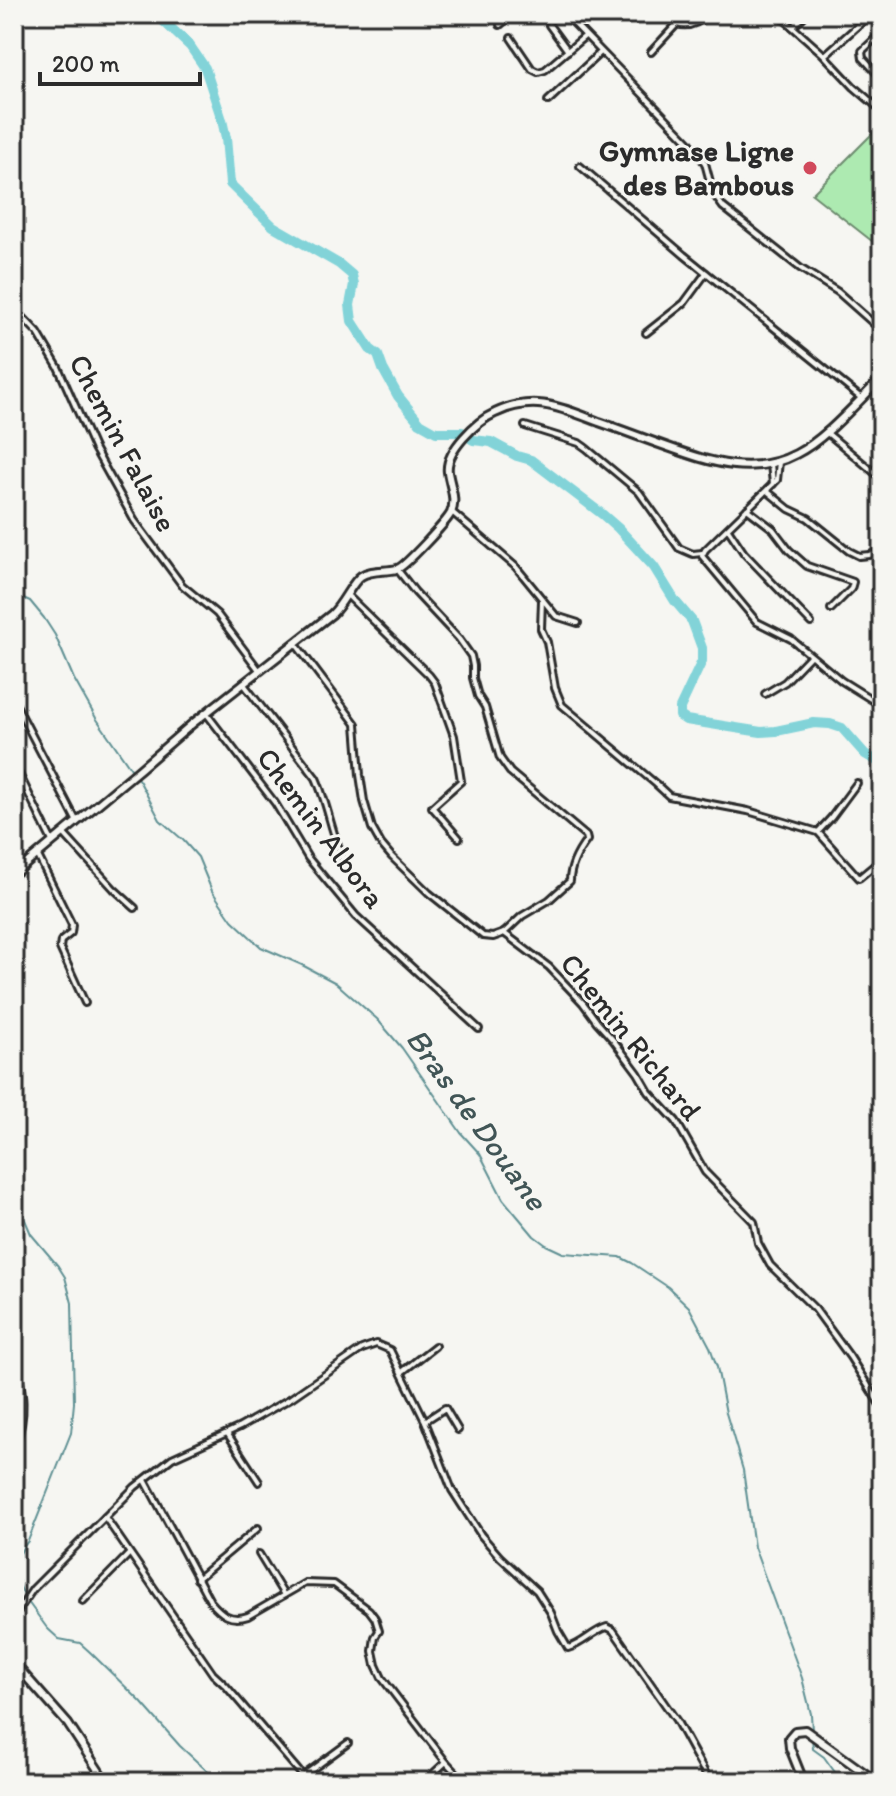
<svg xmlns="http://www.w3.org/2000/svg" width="896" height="1796" font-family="Itim,sans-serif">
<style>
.green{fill:#adeab1;stroke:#6c8a6e;stroke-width:2}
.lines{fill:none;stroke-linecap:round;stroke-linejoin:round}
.stream{stroke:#5f9093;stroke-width:2}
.river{stroke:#82d3d8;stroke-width:10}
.street-casing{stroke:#2b2b2b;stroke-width:10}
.secondary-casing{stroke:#2b2b2b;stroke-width:12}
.street{stroke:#f6f6f2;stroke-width:4}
.secondary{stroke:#f6f6f2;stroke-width:6}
.poi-dot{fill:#d1495b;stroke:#f6f6f2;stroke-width:3}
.labels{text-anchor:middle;stroke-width:6;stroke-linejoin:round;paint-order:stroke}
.poi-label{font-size:30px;font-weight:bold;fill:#2b2b2b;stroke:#f6f6f2;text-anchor:end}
.street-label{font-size:30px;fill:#2b2b2b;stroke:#f6f6f2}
.water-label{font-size:32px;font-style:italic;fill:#415556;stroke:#f6f6f2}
</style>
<rect width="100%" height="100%" fill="#f6f6f2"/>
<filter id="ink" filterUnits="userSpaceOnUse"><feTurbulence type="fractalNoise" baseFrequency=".0125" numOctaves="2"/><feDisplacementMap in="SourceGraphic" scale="16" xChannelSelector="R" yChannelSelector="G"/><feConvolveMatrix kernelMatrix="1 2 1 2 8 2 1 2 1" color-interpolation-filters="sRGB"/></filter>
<g filter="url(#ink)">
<path class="green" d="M876,130l6,6v113l-70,-55z"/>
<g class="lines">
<g class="stream">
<path d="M14,594l16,7 14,17 11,17 19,44 22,39 44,64 20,38 23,20 15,17 14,34 20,29 29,27 41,18 34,18 41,36 25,29 59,85 19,21 23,45 31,37 12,9 17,8 57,4 12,6 36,24 21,20 21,40 7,20 9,46 17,57 11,77 48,131 9,36 1,17"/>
<path d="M14,1194l17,40 27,32 7,11 7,26 2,100 -3,30 -43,108c-14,15 -14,37 -4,54"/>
<path d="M28,1602l19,26 12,11 21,4 11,10 50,49 39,44 39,36"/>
<path d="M812,1737l1,12 11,8 18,25"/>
</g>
<path class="river" d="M156,14l34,32 15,22 17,52 4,18 4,46 43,42 66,38 13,11 2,9 -4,21 2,16 18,28 8,6 5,14 15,27 22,27 16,9h26l11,8 18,2 26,14 14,4 71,54 16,14 36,39 21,34 17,20 10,27v13l-22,47v8l6,4 75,12 15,-1 38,-8 16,1 12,4 23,26 17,10"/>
<g class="street-casing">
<g id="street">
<path d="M565,14l124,128 16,21 8,30 10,14 77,61 38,24 44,39"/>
<path d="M671,14l6,10"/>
<path d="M778,14l44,39 32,34 28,24"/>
<path d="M14,19l5,-5"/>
<path d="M677,24c12,4 23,-2 32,-10"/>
<path d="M500,25l13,-11"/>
<path d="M549,25l19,26"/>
<path d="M793,27l13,-13"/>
<path d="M882,32l-20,19 1,7 19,21"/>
<path d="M511,38l21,31 6,3 7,-2 40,-34"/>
<path d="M651,52l26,-28"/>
<path d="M825,55l46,-41"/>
<path d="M548,101l53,-49"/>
<path d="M876,105l6,-8"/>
<path d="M580,166l104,89 177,143"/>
<path d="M14,308l24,25 20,34 36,81 40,72 48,65 35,29 42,56"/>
<path d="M646,333l38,-30 22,-30"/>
<path d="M525,426l54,17 7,5 53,44 40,56 14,6 9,-1"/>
<path d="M826,432l56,47"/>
<path d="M779,462l-2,18 -72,70 -3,6 55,66 34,17 51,42 40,25"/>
<path d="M771,464l2,20"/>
<path d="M767,491l22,18 19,9 41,33 10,5 10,-1 13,-4"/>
<path d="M747,509l26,20 16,21 18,16 46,16 -2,7 -20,20"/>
<path d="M452,512l64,55 40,49 22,7"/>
<path d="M728,529l16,24 67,70"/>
<path d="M397,569l18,23 44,47 12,17 2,10v12l5,18 7,11 15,51 10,14 76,64 1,4c-9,12 -17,26 -17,41l-21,19 -27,16 -18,17"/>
<path d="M347,595l82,80 6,8 19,53 7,45 -29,26 27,31"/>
<path d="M542,600l-1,29 6,13 8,46 7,17 94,79 13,12 79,15 70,21 41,46 23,-19"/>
<path d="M295,643l61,81 4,51 4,26 8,27 9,16 11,13 37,36 54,43 10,1 11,-4"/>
<path d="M243,683l73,95c12,27 16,58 29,86 4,8 9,15 14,22"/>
<path d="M765,694l20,-12 25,-26"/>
<path d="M14,701l63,121"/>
<path d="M206,713l69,90 33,55 48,58 123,113"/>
<path d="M14,764l38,77"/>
<path d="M818,832l13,-14 26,-35"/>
<path d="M64,834l50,55 21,19"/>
<path d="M38,856l34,69 -1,8 -10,8 -1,7 25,55"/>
<path d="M504,933l45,34 34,36 14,19 17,19 24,32 11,19 27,29 29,51 49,50 4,21 12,22 45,44 35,48 32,51"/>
<path d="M402,1372l33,-26"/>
<path d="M425,1421l20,-13 13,22"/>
<path d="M227,1433l32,49"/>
<path d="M145,1480l65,121c11,13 20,21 38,15l57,-33 29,1 35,26 6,8 4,13 -4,6 -2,14 3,14 6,13 64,84 19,20"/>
<path d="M105,1517l108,157 13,12 82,96"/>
<path d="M259,1554l25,41"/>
<path d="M197,1579l61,-51"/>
<path d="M83,1601l46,-47"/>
<path d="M14,1617l19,-28 102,-102 37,-29 68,-31 51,-29 71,-49 14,-5 14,6 35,71 27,69 29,45 19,22 37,34 14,22 7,18 10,17c15,-4 25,-17 39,-21l6,3 63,90 34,62"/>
<path d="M14,1737l4,6"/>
<path d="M303,1776l45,-33"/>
<path d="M424,1782l22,-20"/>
</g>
</g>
<g class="secondary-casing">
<g id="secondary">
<path d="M14,874l126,-105 52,-45 140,-110c11,-10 20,-32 29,-38 10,-7 25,-4 36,-7 8,-2 50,-48 54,-56 6,-14 -1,-27 -3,-41 -3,-21 29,-51 47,-59 39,-19 67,-5 104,9 23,8 46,17 69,25 42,15 85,30 128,7 30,-15 61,-52 86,-76"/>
<path d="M14,1356c7,33 13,57 0,90"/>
<path d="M14,1663l54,61 38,58"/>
<path d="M802,1782v-4l-12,-30 -1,-10 6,-7 10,-1 72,52"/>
</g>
</g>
<use href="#street" class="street"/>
<use href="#secondary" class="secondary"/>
</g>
</g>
<circle class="poi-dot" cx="810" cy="168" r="8"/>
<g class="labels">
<g class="poi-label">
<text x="794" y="161">Gymnase Ligne<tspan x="794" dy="34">des Bambous</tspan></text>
</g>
<g class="street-label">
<text transform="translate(123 443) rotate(62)" y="10">Chemin Falaise</text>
<text transform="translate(321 828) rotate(53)" y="10">Chemin Albora</text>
<text transform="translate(631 1037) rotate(51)" y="10">Chemin Richard</text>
</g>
<g class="water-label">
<text transform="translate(477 1119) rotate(54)" y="11">Bras de Douane</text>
</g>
</g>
<rect width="896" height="1796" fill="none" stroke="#f6f6f2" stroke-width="48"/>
<rect x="24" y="24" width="848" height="1748" fill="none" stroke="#2b2b2b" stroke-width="3" filter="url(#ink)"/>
<path d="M40 72v12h160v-12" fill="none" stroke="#2b2b2b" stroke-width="4"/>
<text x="52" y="72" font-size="24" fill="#2b2b2b" stroke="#f6f6f2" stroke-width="6" paint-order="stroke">200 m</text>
</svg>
